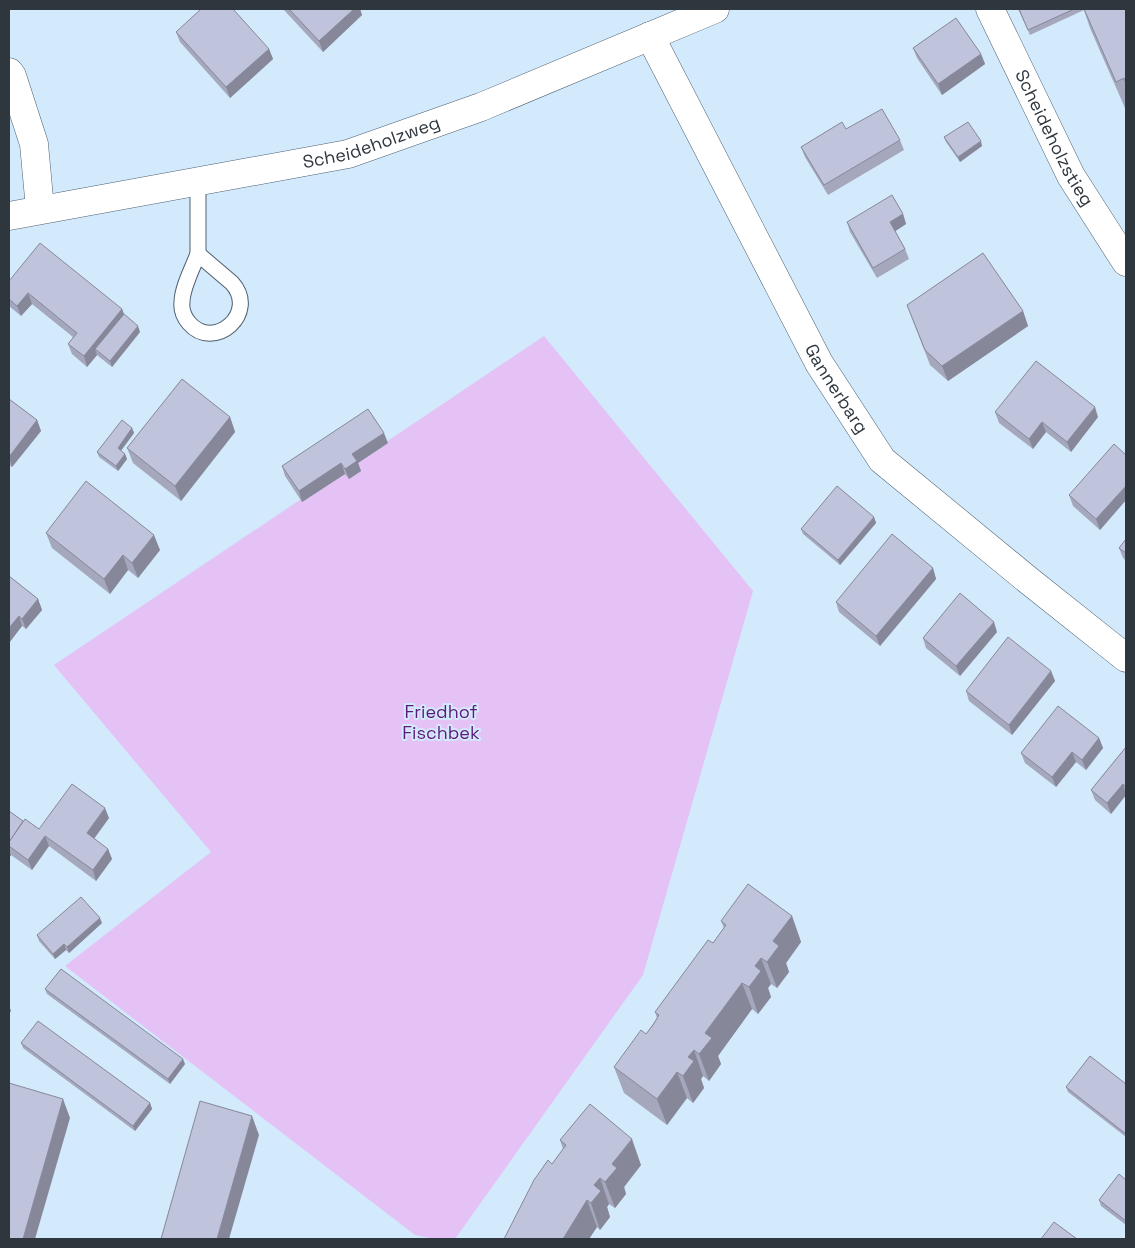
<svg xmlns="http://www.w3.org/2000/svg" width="1135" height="1248" font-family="'Space Grotesk',sans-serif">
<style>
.green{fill:#e4c2f5}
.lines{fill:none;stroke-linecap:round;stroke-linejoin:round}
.lane-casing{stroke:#4e6071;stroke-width:17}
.street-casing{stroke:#4e6071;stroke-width:29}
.lane{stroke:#fff;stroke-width:15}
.street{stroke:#fff;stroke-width:28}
.wall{fill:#a5a8bd}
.shaded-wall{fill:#86889a}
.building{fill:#c0c3dc;stroke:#86889a}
.labels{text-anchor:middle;stroke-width:4;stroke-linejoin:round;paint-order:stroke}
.street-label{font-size:18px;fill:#2e363e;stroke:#d3e9fc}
.park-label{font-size:18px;fill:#5f197a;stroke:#d3e9fc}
</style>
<rect width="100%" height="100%" fill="#d3e9fc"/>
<path class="green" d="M544,336l209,255 -110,384 -188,264h-20l-20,-4 -350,-269 146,-114 -157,-187z"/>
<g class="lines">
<g class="lane-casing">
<g id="lane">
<path d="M198,254l34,29c27,30 -18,69 -43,40 -5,-6 -8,-13 -7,-21 0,-14 11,-35 16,-48z"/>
<path d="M198,254v-72"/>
</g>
</g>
<g class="street-casing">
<g id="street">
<path id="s1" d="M990,9l81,167 55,86"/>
<path id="s2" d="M650,36l169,327 63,97 146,120 98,78"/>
<path d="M9,72l3,4 22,68 6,65"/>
<path id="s3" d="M9,216l339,-62 133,-47 234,-98"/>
</g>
</g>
<use href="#lane" class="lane"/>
<use href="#street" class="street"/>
</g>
<g class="wall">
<path d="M283,9h77l2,6 -39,37z"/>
<path d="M1018,9h108v99h-1l-35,-80 -6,-18 -54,25z"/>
<path d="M176,32l93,17 4,10 -43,39 -50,-56z"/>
<path d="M913,48l68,6 4,10 -43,31 -25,-37z"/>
<path d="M846,129l54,11 4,10 -76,45 -23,-38 -4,-10z"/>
<path d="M944,137l38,9 -22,16 -14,-20z"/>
<path d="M903,214l3,10 -11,7 10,18 4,10 -32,19 -27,-46 -3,-10z"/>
<path d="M9,281l113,28 2,5 16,18 -28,35 -15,-12 -10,12 -15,-13 -4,-10 5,-7 -41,-33 -11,12 -12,-10z"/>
<path d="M907,305l116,6 5,15 -80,55 -18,-16z"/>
<path d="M9,399l28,21 4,11 -29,36 -3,-2z"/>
<path d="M995,412l103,5 -27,35 -25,-20 -13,17 -34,-26z"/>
<path d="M230,417l5,15 -54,69 -48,-38 -6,-15z"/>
<path d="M132,428l2,5 -13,18 4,3 2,5 -9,12 -19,-14 -2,-5z"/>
<path d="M388,443l-30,20 3,8 -12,8 -4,-5 -43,28 -17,-26 -3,-10z"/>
<path d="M1126,455v45l-26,30 -27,-24 -4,-11z"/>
<path d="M874,517l2,6 -36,42 -37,-31 -2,-5z"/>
<path d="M46,533l114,17 -22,28 -10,-8 -18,24 -58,-46z"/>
<path d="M1126,539v22l-3,-3 -4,-10z"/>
<path d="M933,568l3,11 -56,67 -41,-34 -3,-10z"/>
<path d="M9,576l29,23 4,11 -16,19 -4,-3 -13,17z"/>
<path d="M997,632l-37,44 -34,-28 -3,-10z"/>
<path d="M1051,671l4,10 -43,54 -43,-34 -3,-10z"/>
<path d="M1099,738l4,10 -17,22 -10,-8 -20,25 -31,-24 -4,-10z"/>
<path d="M1126,747v48l-15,19 -16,-14 -4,-10z"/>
<path d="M9,811l14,10 16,8 70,-11 -15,21 14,10 4,10 -16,22 -47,-35 -17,24 -21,-15 -2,3z"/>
<path d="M792,916l9,26 -15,21 3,9 -12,16 -6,-4 -3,4 3,9 -13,17 -6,-5 -34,47 3,8 -12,17 -6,-5 -2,3 3,9 -11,15 -6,-5 -20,27 -43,-32 -10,-26 32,-33 11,-16 -2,-6 58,-69 11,-15 -3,-7z"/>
<path d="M102,923l-33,30 -3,-3 -11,9 -16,-18 -2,-6z"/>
<path d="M45,989l140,75 -15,20 -123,-90z"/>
<path d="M21,1043l129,60 2,6 -17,22 -112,-83z"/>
<path d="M1126,1084v53l-58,-45 -2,-5z"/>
<path d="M560,1140l81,25 -17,22 2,7 -11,14 -6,-4 -2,3 3,10 -10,13 -3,-3 -8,12h-85l48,-75 11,-15z"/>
<path d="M1126,1180v45l-25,-19 -2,-6z"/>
</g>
<g class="shaded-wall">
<path d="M354,9h6l2,6 -39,37 -4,-11z"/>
<path d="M269,49l4,10 -43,39 -4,-11z"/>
<path d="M981,54l4,10 -43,31 -4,-11z"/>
<path d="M981,141l1,5 -22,16 -2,-5z"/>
<path d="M903,214l3,10 -12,8 -4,-10z"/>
<path d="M28,293l4,11 -11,12 -4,-10z"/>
<path d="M122,309l4,11 -31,29 2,6 -10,12 -3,-11z"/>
<path d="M1023,311l5,15 -80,55 -6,-15z"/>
<path d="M138,326l2,6 -28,35 -2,-6z"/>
<path d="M1095,407l3,10 -27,35 -4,-10z"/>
<path d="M230,417l5,15 -54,69 -6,-15z"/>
<path d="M37,420l4,11 -29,36 -3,-10z"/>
<path d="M1042,422l4,10 -13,17 -4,-10z"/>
<path d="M132,428l2,5 -15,20 -1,-5z"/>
<path d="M384,433l4,10 -30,20 3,8 -12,8 -4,-10 7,-15z"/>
<path d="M125,454l2,5 -9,12 -2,-5z"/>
<path d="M341,463l4,11 -43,28 -3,-11z"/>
<path d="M1126,486v14l-26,30 -4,-11z"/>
<path d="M874,517l2,6 -36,42 -2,-5z"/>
<path d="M154,535l6,15 -22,28 -6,-15z"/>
<path d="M123,555l5,15 -18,24 -6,-15z"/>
<path d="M933,568l3,11 -56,67 -4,-10z"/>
<path d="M38,599l4,11 -16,19 -4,-10z"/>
<path d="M19,616l3,10 -13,17v-15z"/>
<path d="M994,622l3,10 -37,44 -4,-10z"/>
<path d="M1051,671l4,10 -43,54 -3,-10z"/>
<path d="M1099,738l4,10 -17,22 -4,-10z"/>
<path d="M1072,752l4,10 -20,25 -4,-10z"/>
<path d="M1123,784l3,11 -15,19 -4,-11z"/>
<path d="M105,808l4,10 -19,26 -3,-11z"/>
<path d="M45,836l4,10 -17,24 -4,-10z"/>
<path d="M108,849l4,10 -16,22 -3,-11z"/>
<path d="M9,850l2,5 -2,3z"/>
<path d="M792,916l9,26 -15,21 3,9 -12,16 -10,-26 6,-21z"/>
<path d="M100,918l2,5 -33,30 -2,-6z"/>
<path d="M64,944l2,6 -11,9 -2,-5z"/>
<path d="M761,958l10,26 -3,4 3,9 -13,17 -9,-27 6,-21z"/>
<path d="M742,983l10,26 -34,47 3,8 -12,17 -10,-27 6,-21z"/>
<path d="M9,1005l2,6 -2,3z"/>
<path d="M694,1050l9,26 -2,3 3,9 -11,15 -10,-27 5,-19z"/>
<path d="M183,1059l2,5 -15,20 -2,-5z"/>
<path d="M677,1072l10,26 -20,27 -10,-26z"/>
<path d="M63,1099l7,19 -35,121h-12z"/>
<path d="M150,1103l2,6 -17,22 -2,-5z"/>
<path d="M252,1116l7,19 -30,104h-12z"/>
<path d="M632,1139l9,26 -17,22 2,7 -11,14 -10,-26 7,-18z"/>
<path d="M600,1178l9,26 -2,3 3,10 -10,13 -9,-27 3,-18z"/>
<path d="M587,1200l10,27 -8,12h-26z"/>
</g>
<g class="building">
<path d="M201,9h32l36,40 -43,38 -50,-55z"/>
<path d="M289,9h65l-35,32z"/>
<path d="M1019,9h55l-46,21z"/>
<path d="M1084,9h42v75l-2,-6 -8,4z"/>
<path d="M956,18l25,36 -43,30 -25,-36z"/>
<path d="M882,109l18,31 -76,45 -23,-38 41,-25 4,7z"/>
<path d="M968,122l13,19 -23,16 -14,-20z"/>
<path d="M892,195l11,19 -13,8 15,27 -32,19 -26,-46z"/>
<path d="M40,243l82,66 -38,47 -16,-12 9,-11 -49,-40 -11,13 -8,-7v-18z"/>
<path d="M983,253l40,58 -81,55 -17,-16 -18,-45z"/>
<path d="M124,314l14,12 -28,35 -15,-12z"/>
<path d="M1036,361l59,46 -28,35 -25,-20 -13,17 -34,-27z"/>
<path d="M182,379l48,38 -55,69 -48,-38z"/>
<path d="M9,399l28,21 -28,37z"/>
<path d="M368,409l16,24 -32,21 5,7 -12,8 -4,-6 -42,28 -17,-25z"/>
<path d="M122,420l10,8 -14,20 7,6 -9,12 -19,-14z"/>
<path d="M1114,444l12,11v31l-30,33 -27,-24z"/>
<path d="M86,481l68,54 -22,28 -9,-8 -19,24 -58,-46z"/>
<path d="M837,486l37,31 -36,43 -37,-31z"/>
<path d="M892,534l41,34 -57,68 -40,-34z"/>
<path d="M1126,539v14l-7,-5z"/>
<path d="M9,576l29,23 -16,20 -3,-3 -10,12z"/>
<path d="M960,593l34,29 -38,44 -33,-28z"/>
<path d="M1008,637l43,34 -42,54 -43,-34z"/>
<path d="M1058,706l41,32 -17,22 -10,-8 -20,25 -31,-24z"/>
<path d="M1126,747v40l-3,-3 -16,19 -16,-13z"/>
<path d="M72,784l33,24 -18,25 21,16 -15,21 -48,-34 -17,24 -19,-14v-4l16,-23 14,10z"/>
<path d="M9,811l14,10 -14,21z"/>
<path d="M748,884l44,32 -19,25 6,5 -12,16 -6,-4 -6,8 6,5 -12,16 -7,-4 -37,50 7,5 -13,16 -5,-4 -6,7 6,4 -11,15 -6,-4 -20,27 -43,-32 27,-37 5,4 7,-9 6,-10 -4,-3 53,-72 5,3 13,-18 -5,-4z"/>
<path d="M81,897l19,21 -33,29 -3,-3 -11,10 -16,-19z"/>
<path d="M61,969l122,90 -15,20 -123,-90z"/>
<path d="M38,1021l112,82 -17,23 -112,-83z"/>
<path d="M1090,1056l36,28v50l-60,-47z"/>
<path d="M9,1083l54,16 -40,140h-14z"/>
<path d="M200,1101l52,15 -35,123h-56z"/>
<path d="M590,1104l42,35 -20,25 5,4 -12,14 -5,-4 -6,7 7,6 -10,12 -4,-3 -24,39h-59l30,-59 14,-20 4,4 14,-19 -6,-5z"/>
<path d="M1119,1174l7,6v41l-27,-21z"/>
<path d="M1054,1222l23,17h-36z"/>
</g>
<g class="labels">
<g class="street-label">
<text dy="6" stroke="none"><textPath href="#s1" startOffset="144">Scheideholzstieg</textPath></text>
<text dy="6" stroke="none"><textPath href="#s3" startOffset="370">Scheideholzweg</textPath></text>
<text dy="6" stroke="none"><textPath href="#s2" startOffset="399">Gannerbarg</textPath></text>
</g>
<g class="park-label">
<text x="441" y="718">Friedhof<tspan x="441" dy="21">Fischbek</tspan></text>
</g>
</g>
<rect width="1135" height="1248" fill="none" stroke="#2e363e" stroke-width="20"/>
</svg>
